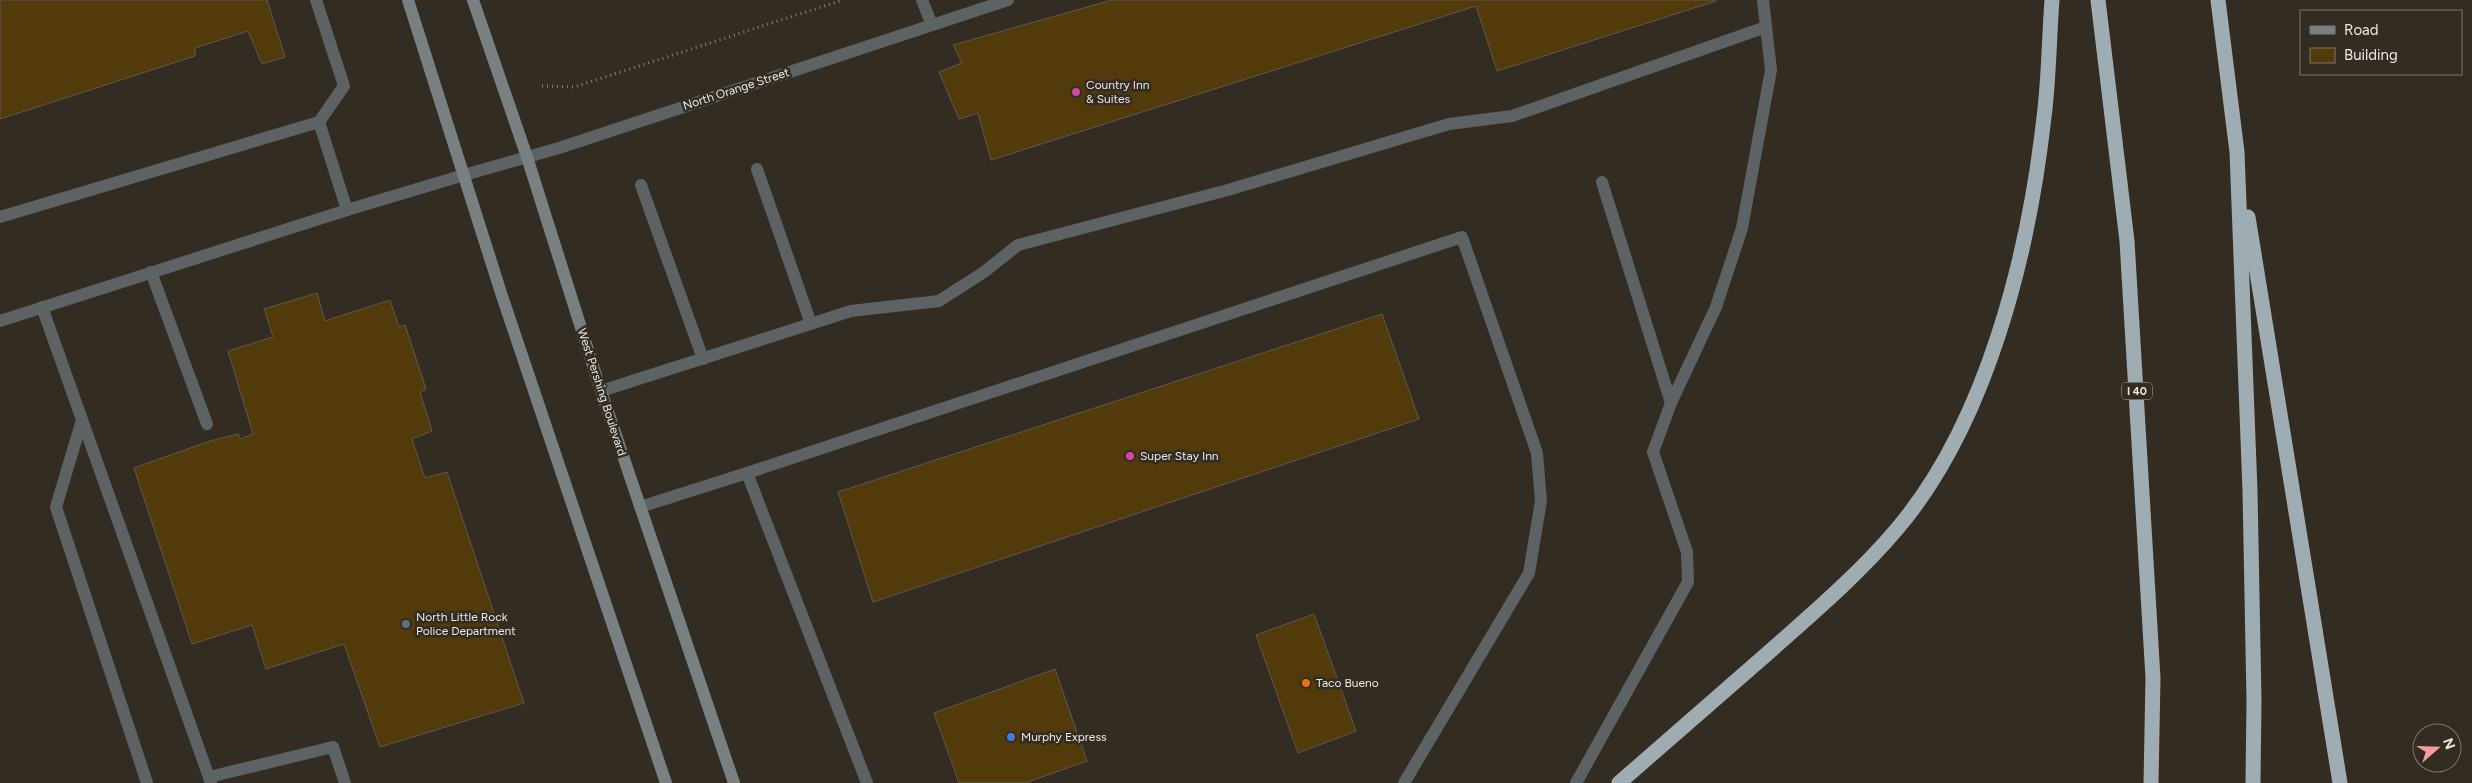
<svg xmlns="http://www.w3.org/2000/svg" width="2472" height="783" font-family="Figtree,sans-serif">
<style>
.building{fill:#523a0a;stroke:#5f5950}
.lines{fill:none;stroke-linecap:round;stroke-linejoin:round}
.path{stroke:#87827a;stroke-width:3;stroke-dasharray:1 4;stroke-linecap:butt}
.service{stroke:#5d6365;stroke-width:12}
.minor{stroke:#5d6365;stroke-width:12}
.secondary{stroke:#788084;stroke-width:12}
.motorway{stroke:#9facb2;stroke-width:15}
.hotel-dot{fill:#d1479c;stroke:#322c23;stroke-width:2}
.service-dot{fill:#5c6f8a;stroke:#322c23;stroke-width:2}
.food-dot{fill:#e8710a;stroke:#322c23;stroke-width:2}
.shop-dot{fill:#3f7fe0;stroke:#322c23;stroke-width:2}
.labels{text-anchor:middle;stroke-width:5;stroke-linejoin:round;paint-order:stroke}
.shield{fill:#322c23;stroke:#b4afa8;stroke-width:1}
.shield-label{font-size:11px;font-weight:bold;fill:#ebe7e1}
.poi-label{font-size:12px;fill:#ebe7e1;stroke:#322c23;text-anchor:start}
.street-label{font-size:12px;fill:#ebe7e1;stroke:#322c23}
</style>
<rect width="100%" height="100%" fill="#322c23"/>
<g class="building">
<path d="M0,0h267l18,57 -23,7 -14,-33 -53,17v8l-195,63z"/>
<path d="M1112,0h604v1l-219,70 -21,-65 -485,154 -13,-47 -19,6 -20,-47 23,-9 -9,-18z"/>
<path d="M317,293l8,28 65,-21 9,27 6,-2 21,64 -6,3 12,39 -20,8 13,39 22,-6 77,231 -144,44 -36,-103 -78,25 -14,-44 -60,19 -58,-176 76,-27 28,-7 2,5 13,-5 -25,-83 45,-14 -9,-28z"/>
<path d="M1382,314l37,105 -546,183 -35,-110z"/>
<path d="M1314,614l42,117 -58,22 -42,-118z"/>
<path d="M1055,669l32,92 -62,22h-66l-25,-70z"/>
</g>
<g class="lines">
<path class="path" d="M542,86l32,1 269,-87"/>
<g class="service">
<path d="M922,0l10,25"/>
<path d="M319,122l28,88"/>
<path d="M757,169l54,155"/>
<path d="M1602,182l69,221"/>
<path d="M641,185l62,174"/>
<path d="M0,217l319,-95 25,-36 -28,-86"/>
<path d="M151,272l56,152"/>
<path d="M42,307l169,476"/>
<path d="M0,321l347,-111 117,-35"/>
<path d="M601,391l250,-80 88,-10 45,-29 34,-27 210,-55 221,-66 63,-8 254,-89"/>
<path d="M82,420l-26,87 91,276"/>
<path d="M640,507l107,-34"/>
<path d="M209,777l124,-30 12,36"/>
<path d="M867,783l-120,-310 715,-236 75,216 4,48 -12,72 -125,210"/>
<path d="M1576,783l112,-201 -1,-30 -34,-100 18,-49 45,-96 26,-79 29,-158 -8,-70"/>
</g>
<path class="minor" d="M464,175l95,-27 449,-148"/>
<g class="secondary">
<path d="M408,0l94,296 164,487"/>
<path d="M473,0l54,157 74,234 133,392"/>
</g>
<g class="motorway">
<path d="M2098,0l29,241 26,437 -2,105"/>
<path d="M2218,0l19,152 13,339 4,209 -1,83"/>
<path d="M2248,217l92,566"/>
<path d="M1619,783c50,-43 99,-87 149,-130 45,-40 90,-78 129,-124 90,-106 132,-276 147,-412 5,-38 5,-78 8,-117"/>
</g>
</g>
<g class="hotel-dot">
<circle cx="1076" cy="92" r="5"/>
<circle cx="1130" cy="456" r="5"/>
</g>
<circle class="service-dot" cx="406" cy="624" r="5"/>
<circle class="food-dot" cx="1306" cy="683" r="5"/>
<circle class="shop-dot" cx="1011" cy="737" r="5"/>
<g class="labels">
<rect class="shield" x="2122" y="382.5" width="30" height="17" rx="4"/>
<g class="shield-label">
<text x="2137" y="395">I 40</text>
</g>
<g class="poi-label">
<text x="1086" y="89">Country Inn<tspan x="1086" dy="14">&amp; Suites</tspan></text>
<text x="1140" y="460">Super Stay Inn</text>
<text x="416" y="621">North Little Rock<tspan x="416" dy="14">Police Department</tspan></text>
<text x="1316" y="687">Taco Bueno</text>
<text x="1021" y="741">Murphy Express</text>
</g>
<g class="street-label">
<text transform="translate(736 89) rotate(-18)" y="4">North Orange Street</text>
<text transform="translate(602 392) rotate(72)" y="4">West Pershing Boulevard</text>
</g>
</g>
<rect x="2300" y="10" width="162" height="65" fill="#322c23" stroke="#7c776f"/>
<rect x="2310" y="26" width="25" height="8" fill="#788084" stroke="#7c776f"/>
<text x="2344" y="35" font-size="15" fill="#ebe7e1">Road</text>
<rect x="2310" y="48" width="25" height="15" fill="#523a0a" stroke="#7c776f"/>
<text x="2344" y="60" font-size="15" fill="#ebe7e1">Building</text>
<g transform="translate(2437 748) rotate(70)"><circle r="24" fill="#322c23" stroke="#7c776f"/>
<path d="M0-4L9 19L0 12L-9 19Z" fill="#f59b9d"/>
<text y="-8" font-size="14" font-weight="bold" text-anchor="middle" fill="#ebe7e1">N</text>
</g>
</svg>
